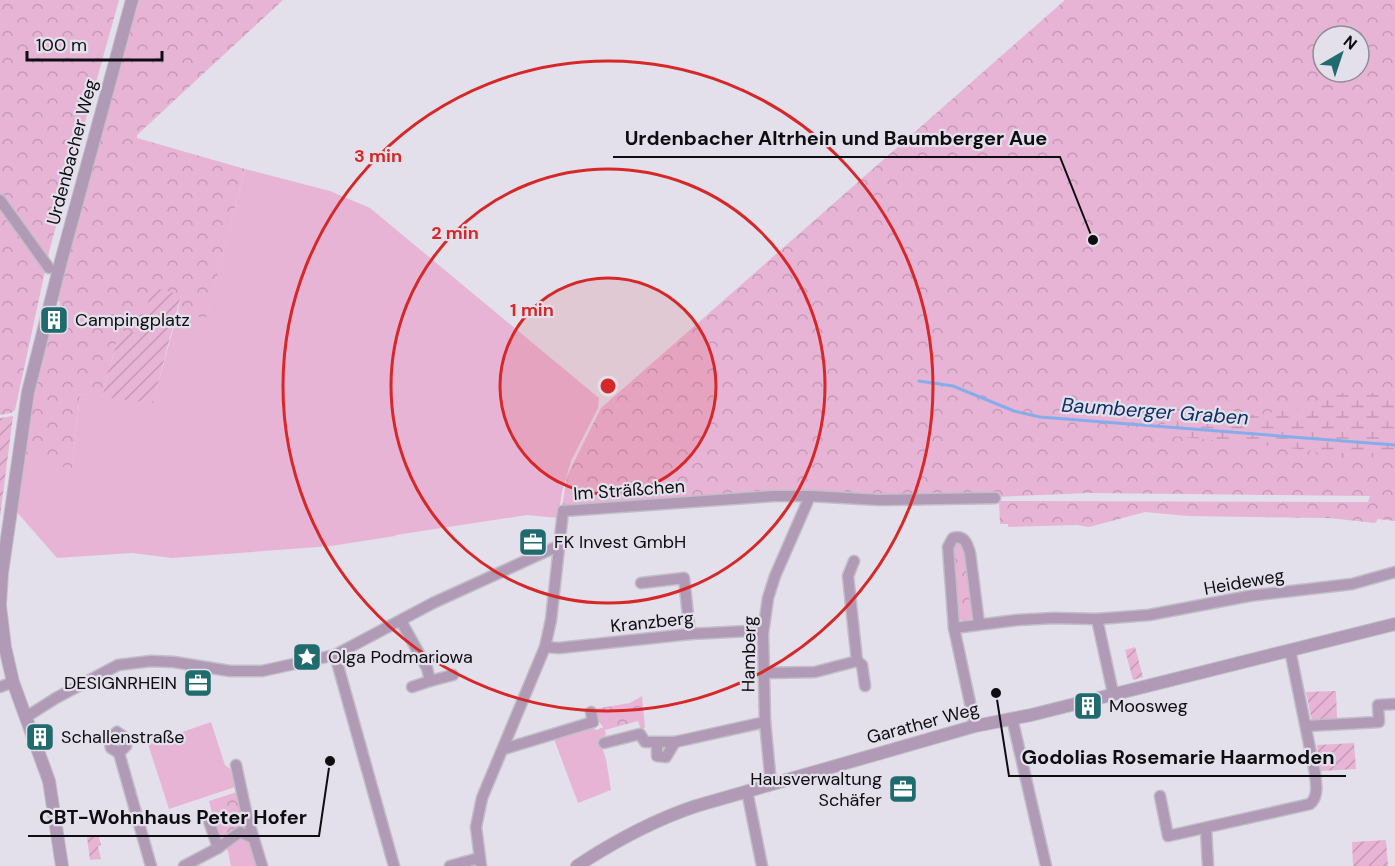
<svg xmlns="http://www.w3.org/2000/svg" width="1395" height="866" font-family="'DM Sans',sans-serif">
<style>
.grass{fill:#e7b4d5}
.forest{fill:url(#forest-crowns);fill-rule:evenodd}
.wetland{fill:url(#wetland-marsh)}
.garden{fill:url(#garden-furrows)}
.lines{fill:none;stroke-linecap:round;stroke-linejoin:round}
.stream{stroke:#86adeb;stroke-width:3}
.minor-casing{stroke:#c1bec8;stroke-width:13}
.tertiary-casing{stroke:#c1bec8;stroke-width:14}
.minor{stroke:#b09ab5;stroke-width:10}
.tertiary{stroke:#b09ab5;stroke-width:12}
.ring{fill:none;stroke:#d62828;stroke-width:3}
.labels{text-anchor:middle;stroke-width:4.5;stroke-linejoin:round;paint-order:stroke}
.street-label{font-size:18px;fill:#0e0d11;stroke:#e3e0eb}
.poi-label{font-size:18px;fill:#0e0d11;stroke:#e3e0eb;text-anchor:start}
.water-label{font-size:20px;font-style:italic;fill:#0c2f66;stroke:#e3e0eb}
.centre{fill:#d62828;stroke:#e3e0eb;stroke-width:3}
.ring-label{font-size:18px;text-anchor:middle;font-weight:bold;fill:#d62828;stroke:#e3e0eb;stroke-width:4.5;stroke-linejoin:round;paint-order:stroke}
.leader{fill:none;stroke:#0e0d11;stroke-width:2}
.callout-dot{fill:#0e0d11;stroke:#e3e0eb;stroke-width:2}
.callout-label{font-size:20px;text-anchor:middle;font-weight:bold;fill:#0e0d11;stroke:#e3e0eb;stroke-width:4.5;stroke-linejoin:round;paint-order:stroke}
</style>
<defs>
<pattern id="forest-crowns" width="20" height="18" patternUnits="userSpaceOnUse" patternTransform="scale(1.5)"><rect width="20" height="18" fill="#e7b4d5"/><path d="M2 6a3 3 0 1 1 6 0M12 15a3 3 0 1 1 6 0" fill="none" stroke="#c59ab6"/></pattern>
<pattern id="wetland-marsh" width="20" height="14" patternUnits="userSpaceOnUse" patternTransform="scale(1.5)"><rect width="20" height="14" fill="#e7b4d5"/><path d="M1 5h8M5 5V1M11 12h8M15 12V8" fill="none" stroke="#c59ab6"/></pattern>
<pattern id="garden-furrows" width="10" height="10" patternUnits="userSpaceOnUse" patternTransform="scale(1.5)"><rect width="10" height="10" fill="#e7b4d5"/><path d="M-1 1l2-2M0 10L10 0M9 11l2-2" fill="none" stroke="#c59ab6"/></pattern>
</defs>
<rect width="100%" height="100%" fill="#e3e0eb"/>
<g class="grass">
<path d="M245,169l85,22 40,17 229,190 -1,10 -27,53 -9,31 -4,26 -31,-3 -131,20 -1,1 -64,10 -159,12 -40,-5 -75,5 -41,-47 7,-54 49,11 8,-74 73,8 25,-91 28,7z"/>
<path d="M211,722l14,43 5,4 5,18 -66,22 -21,-65z"/>
<path d="M593,727l3,3 8,-3 2,8 -7,4 7,20 5,31 -33,13 -24,-64z"/>
<path d="M241,837l9,3 9,26h-28l-4,-19z"/>
</g>
<g class="forest">
<path d="M0,0h119l-69,248 -35,162 -4,3 -11,2z"/>
<path d="M139,0h144l-146,135v3l108,31 -39,150 -28,-8 3,-16 -43,40 -18,-5 -18,67 -22,-3 -8,75 -49,-12 7,-47 18,-78 4,1 8,-31 -4,-2z"/>
<path d="M1065,0h330v521l-17,-2 -3,4 -46,-5 -141,-2 -43,-4 -56,15 -12,-2 -69,2v-3h-8l-1,-23 369,1 2,-6 -281,-3 -143,6 -127,-2 -257,10 5,-31 34,-68zM1323,36h36v36h-36z"/>
<path d="M955,543l7,2 2,5 9,58 -1,10 -6,4 -8,-3 -2,-4 -3,-71z"/>
<path d="M642,696l3,32 -4,1 -3,-8 -33,9 -9,-13 -2,-8 36,-6z"/>
<path d="M237,792c7,23 10,34 -14,46l-5,-2 -9,-35z"/>
</g>
<path class="wetland" d="M1348,391l47,4v62l-54,1 -34,-8 -135,-14 -8,-9 2,-7 95,-6 38,-5z"/>
<g class="garden">
<path d="M152,287l29,8 -28,108 -51,-6 18,-67 19,4z"/>
<path d="M13,416l-13,101v-99z"/>
<path d="M1135,647l8,30 -10,3 -8,-30z"/>
<path d="M1336,691l1,28 -25,2 -6,-29z"/>
<path d="M1354,743l2,26 -35,2 -4,-26z"/>
<path d="M87,837h12l2,8 -3,1 3,13 -11,1z"/>
<path d="M1386,840l2,26h-35l-1,-24z"/>
</g>
<g class="lines">
<path class="stream" d="M919,381l34,5 61,25 26,6 355,28"/>
<g class="minor-casing">
<g id="minor">
<path d="M0,200l49,68"/>
<path d="M641,583l43,-5 6,56"/>
<path d="M1097,619l16,74"/>
<path d="M401,621l26,47 3,13 -18,6"/>
<path d="M954,628l63,-8 37,-2 43,1 52,-4 100,-19 103,-12 43,-12"/>
<path d="M545,647l14,1 131,-14 59,-3 14,2"/>
<path d="M335,655l59,211"/>
<path d="M857,661l5,4 3,21"/>
<path d="M764,673l51,-1 42,-11 -9,-85 6,-15"/>
<path d="M430,681l23,-6"/>
<path d="M0,687l13,-5"/>
<path d="M26,717l30,-19 62,-33 33,-4 23,1 56,9h32l73,-16 98,-52 125,-57"/>
<path d="M1012,718l34,148"/>
<path d="M975,726l-21,-98 -6,-81 5,-9c11,-3 14,5 17,15l9,71"/>
<path d="M1306,726l73,-4 -1,-17 17,-1"/>
<path d="M604,743l36,-9 5,8h30l90,-20"/>
<path d="M657,743v13l9,1 9,-15"/>
<path d="M504,749l89,-27 -2,-10"/>
<path d="M119,753l7,-7 -2,-9 -7,-5 -8,7 2,9 8,5 32,113"/>
<path d="M236,765l11,51 15,50"/>
<path d="M771,784l-6,-62 -2,-89 5,-35 7,-22 35,-80"/>
<path d="M747,791l15,75"/>
<path d="M1160,796l8,40 142,-32c9,-8 6,-20 5,-31l-25,-123"/>
<path d="M209,821l9,27"/>
<path d="M1206,829l2,37"/>
<path d="M184,866l34,-18 22,-16 13,6"/>
<path d="M450,866l29,-8"/>
<path d="M481,866l-5,-39 6,-29 63,-151 6,-27 12,-109 211,-15h36l70,4 115,-2"/>
</g>
</g>
<g class="tertiary-casing">
<g id="tertiary">
<path d="M0,604l2,-31 26,-181 33,-131 71,-261"/>
<path d="M0,606l5,41 8,35 36,99 13,85"/>
<path d="M577,866c38,-25 77,-46 119,-60l279,-80 56,-11 364,-91"/>
</g>
</g>
<use href="#minor" class="minor"/>
<use href="#tertiary" class="tertiary"/>
</g>
<circle cx="608" cy="386" r="108" fill="#d62828" fill-opacity=".12"/>
<g class="ring">
<circle cx="608" cy="386" r="108"/>
<circle cx="608" cy="386" r="217"/>
<circle cx="608" cy="386" r="325"/>
</g>
<defs>
<g id="building-square" transform="scale(1.5)"><rect x="-9" y="-9" width="18" height="18" rx="4" fill="#1f6b6e" stroke="#e3e0eb"/><path d="M-4-6H4V6H1V3H-1V6H-4ZM-2.5-4.3h1.7v1.8h-1.7ZM.8-4.3h1.7v1.8H.8ZM-2.5-1h1.7V.8h-1.7ZM.8-1h1.7V.8H.8Z" fill="#fff"/></g>
<g id="office-square" transform="scale(1.5)"><rect x="-9" y="-9" width="18" height="18" rx="4" fill="#1f6b6e" stroke="#e3e0eb"/><path d="M-6-3h4V-5.5h4V-3h4V5H-6ZM-1-4.5V-3h2v-1.5ZM-6 0V1H6V0Z" fill="#fff"/></g>
<g id="sight-square" transform="scale(1.5)"><rect x="-9" y="-9" width="18" height="18" rx="4" fill="#1f6b6e" stroke="#e3e0eb"/><path d="M0-6L1.8-2.2L6-1.7L2.9 1.2L3.7 5.4L0 3.3L-3.7 5.4L-2.9 1.2L-6-1.7L-1.8-2.2Z" fill="#fff"/></g>
</defs>
<g fill-rule="evenodd">
<use href="#building-square" x="54" y="320"/>
<use href="#office-square" x="533" y="542"/>
<use href="#sight-square" x="307" y="657"/>
<use href="#office-square" x="198" y="683"/>
<use href="#building-square" x="1088" y="706"/>
<use href="#building-square" x="40" y="737"/>
<use href="#office-square" x="903" y="789"/>
</g>
<g class="labels">
<g class="street-label">
<text transform="translate(72 152) rotate(-75)" y="6">Urdenbacher Weg</text>
<text transform="translate(629 490) rotate(-4)" y="6">Im Sträßchen</text>
<text transform="translate(1244 582) rotate(-10)" y="6">Heideweg</text>
<text transform="translate(652 622) rotate(-6)" y="6">Kranzberg</text>
<text transform="translate(749 654) rotate(-89)" y="6">Hamberg</text>
<text transform="translate(923 723) rotate(-15)" y="6">Garather Weg</text>
</g>
<g class="poi-label">
<text x="75" y="326">Campingplatz</text>
<text x="554" y="548">FK Invest GmbH</text>
<text x="328" y="663">Olga Podmariowa</text>
<text x="177" y="689" text-anchor="end">DESIGNRHEIN</text>
<text x="1109" y="712">Moosweg</text>
<text x="61" y="743">Schallenstraße</text>
<text x="882" y="785" text-anchor="end">Hausverwaltung<tspan x="882" dy="21">Schäfer</tspan></text>
</g>
<g class="water-label">
<text transform="translate(1155 411) rotate(4)" y="7">Baumberger Graben</text>
</g>
</g>
<circle cx="608" cy="386" r="9" class="centre"/>
<g class="ring-label">
<text x="378" y="162">3 min</text>
<text x="455" y="239">2 min</text>
<text x="532" y="316">1 min</text>
</g>
<path class="leader" d="M1093 240L1060 157H613M996 693L1009 776H1346M330 761L319 836H28"/>
<g class="callout-dot">
<circle cx="1093" cy="240" r="6"/>
<circle cx="996" cy="693" r="6"/>
<circle cx="330" cy="761" r="6"/>
</g>
<g class="callout-label">
<text x="836" y="145">Urdenbacher Altrhein und Baumberger Aue</text>
<text x="1178" y="764">Godolias Rosemarie Haarmoden</text>
<text x="173" y="824">CBT-Wohnhaus Peter Hofer</text>
</g>
<g transform="translate(1341 54) rotate(39)"><circle r="28" fill="#e3e0eb" stroke="#8e8c94" stroke-width="1.5"/>
<path d="M0-4.5L10 22L0 15L-10 22Z" fill="#1f6b6e"/>
<text y="-9" font-size="16" font-weight="bold" text-anchor="middle" fill="#0e0d11">N</text>
</g>
<path d="M27 51v9h135v-9" fill="none" stroke="#0e0d11" stroke-width="3"/>
<text x="36" y="51" font-size="18" fill="#0e0d11" stroke="#e3e0eb" stroke-width="4.5" paint-order="stroke">100 m</text>
</svg>
